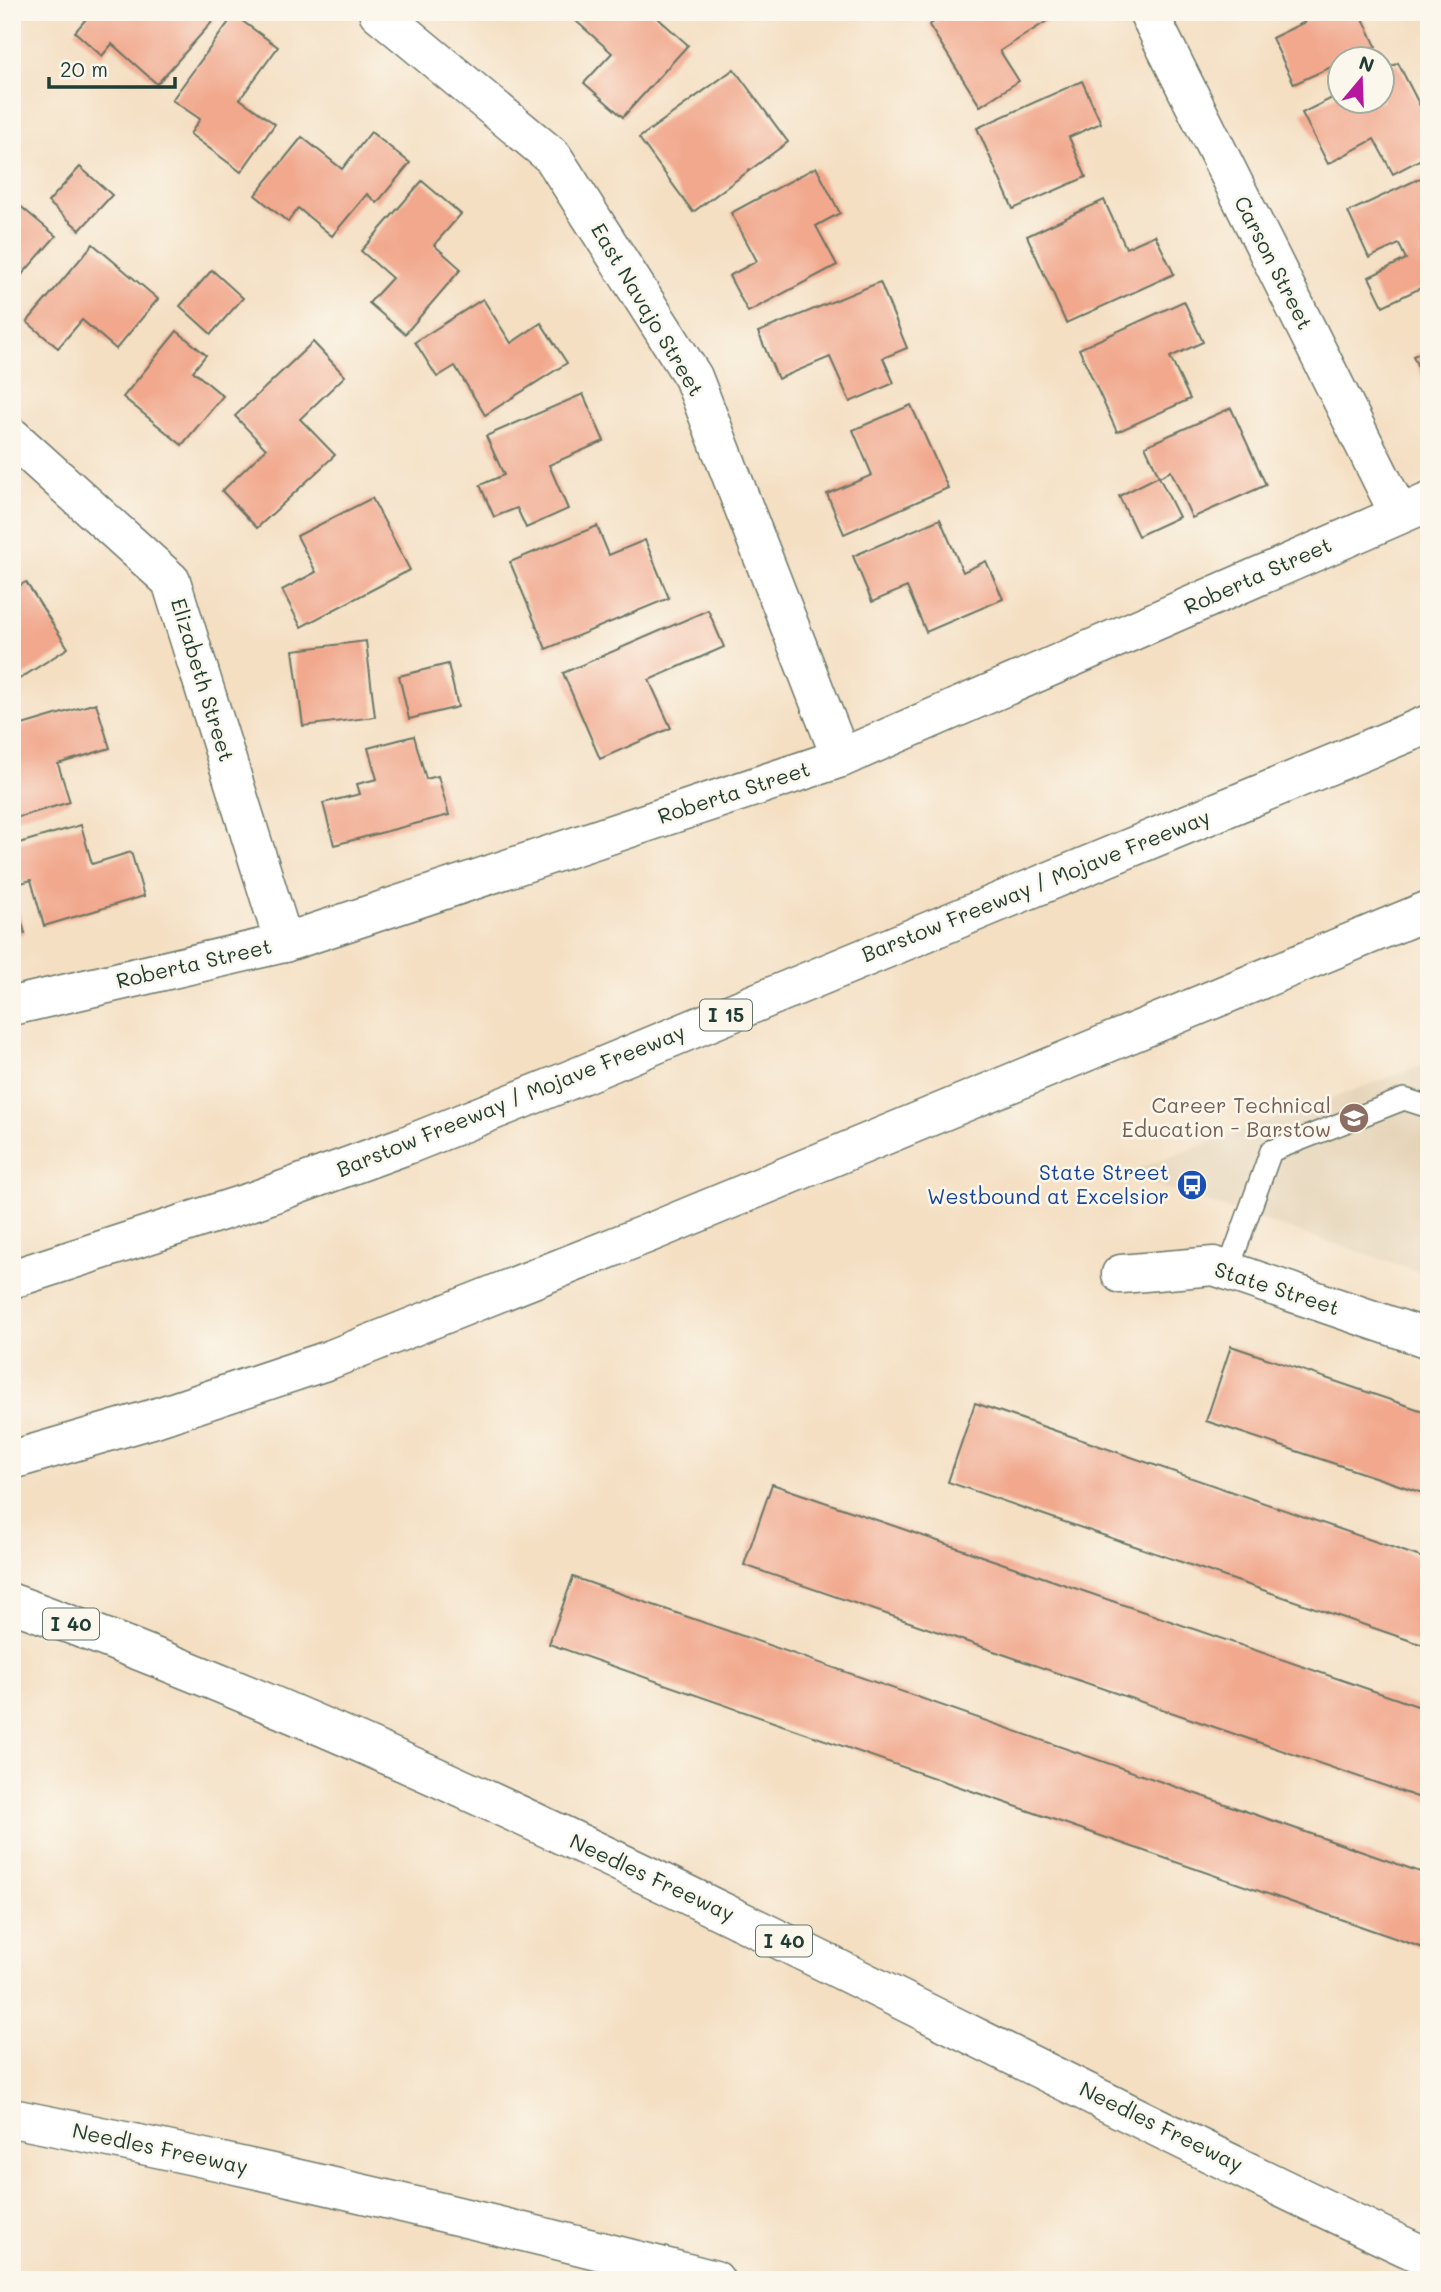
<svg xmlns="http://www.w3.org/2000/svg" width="1441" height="2292" font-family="Mali,sans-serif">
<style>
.built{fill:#e4d2b5}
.building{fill:#f1a88d}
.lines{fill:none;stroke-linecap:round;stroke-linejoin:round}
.lane-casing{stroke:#6a7666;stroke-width:24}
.street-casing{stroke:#6a7666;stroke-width:41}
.secondary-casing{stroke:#6a7666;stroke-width:41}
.highway-casing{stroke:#6a7666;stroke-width:41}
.lane{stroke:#fff;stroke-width:21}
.street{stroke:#fff;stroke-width:38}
.secondary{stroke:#fff;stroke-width:38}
.highway{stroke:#fff;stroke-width:38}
.labels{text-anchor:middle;stroke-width:5;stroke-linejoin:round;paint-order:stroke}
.shield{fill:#fbf7ec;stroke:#61756b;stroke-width:2}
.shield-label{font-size:19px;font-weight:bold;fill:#1f3d34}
.street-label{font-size:21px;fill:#1f3d34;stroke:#fbf7ec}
.education-label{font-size:21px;fill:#785e54;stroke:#fbf7ec;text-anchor:end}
.transit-label{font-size:21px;fill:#164399;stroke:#fbf7ec;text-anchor:end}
</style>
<rect width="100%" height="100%" fill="#fbf7ec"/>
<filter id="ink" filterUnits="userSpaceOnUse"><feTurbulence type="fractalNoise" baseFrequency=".0143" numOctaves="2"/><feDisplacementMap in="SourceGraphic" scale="14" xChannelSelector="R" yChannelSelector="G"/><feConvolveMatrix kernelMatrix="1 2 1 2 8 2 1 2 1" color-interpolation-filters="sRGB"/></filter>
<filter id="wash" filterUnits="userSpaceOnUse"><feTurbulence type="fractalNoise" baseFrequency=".00686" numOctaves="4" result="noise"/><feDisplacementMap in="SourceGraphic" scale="28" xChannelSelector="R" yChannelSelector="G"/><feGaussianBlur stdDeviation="1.57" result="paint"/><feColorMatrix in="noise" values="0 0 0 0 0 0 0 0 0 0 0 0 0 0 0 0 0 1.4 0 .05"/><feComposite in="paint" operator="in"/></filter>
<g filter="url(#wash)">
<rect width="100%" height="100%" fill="#f4dfc3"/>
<path class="built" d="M1429,1063v212l-292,-96v-10z"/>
<g id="blocks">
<g class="building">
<path d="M92,12h129l-64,72 -45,-40 -10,12 -27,-24z"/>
<path d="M584,12h67l37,33 -65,72 -39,-34 28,-30 -36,-32z"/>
<path d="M950,12h91l6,9 -47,30 19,30 -39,25 -51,-81z"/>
<path d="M1313,12h47l16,34 -29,14h-7v3l-46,21 -22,-46 43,-21z"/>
<path d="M234,15l44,32 -38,52 35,25 -34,48 -51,-38 10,-15 -28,-19z"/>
<path d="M1398,63l31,60v32l-36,19 -19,-35 -46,25 -26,-51 38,-19v8h42v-30z"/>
<path d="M734,69l54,73 -95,70 -54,-74z"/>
<path d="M1082,81l19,42 -32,14 17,40 -73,32 -36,-81z"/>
<path d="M371,132l39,31 -33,40 -10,-9 -35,42 -34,-28 -10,14 -33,-27 47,-58 40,32z"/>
<path d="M80,167l32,28 -32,35 -32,-28z"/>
<path d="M816,167l24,46 -24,13 21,39 -89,47 -19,-36 28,-15 -26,-48z"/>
<path d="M1429,174v110l-46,22 -14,-29 37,-18 -7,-15 -30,14 -21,-46z"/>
<path d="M422,181l39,33 -27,31 27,24 -56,65 -36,-31 23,-25 -31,-27z"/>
<path d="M12,199l44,37 -44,50z"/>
<path d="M1104,200l22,48 29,-13 19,39 -108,49 -39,-87z"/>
<path d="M93,244l65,55 -42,50 -34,-29 -24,28 -31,-26z"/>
<path d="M212,270l31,28 -32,36 -31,-28z"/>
<path d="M880,282l27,66 -24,10 11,25 -44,19 -20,-45 -52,22 -20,-47z"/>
<path d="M483,299l28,44 30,-20 26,40 -82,52 -30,-49 -18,11 -22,-35z"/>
<path d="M1184,301l19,41 -33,15 20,42 -73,33 -38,-83z"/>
<path d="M177,331l29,24 -13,16 30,25 -41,49 -59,-48z"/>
<path d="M313,342l32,34 -45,43 35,36 -78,73 -35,-37 44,-42 -31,-33z"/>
<path d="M1429,349v42l-16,-35z"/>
<path d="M583,394l21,47 -55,24 19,44 -42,19 -9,-20 -23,9 -14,-32 24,-10 -18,-39z"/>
<path d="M911,405l37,83 -104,46 -17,-40 45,-19 -19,-45z"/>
<path d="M1231,408l35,77 -74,33 -21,-47 -12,6 20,40 -41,19 -19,-40 40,-20 -14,-30z"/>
<path d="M372,498l38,72 -109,57 -19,-37 34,-18 -19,-36z"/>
<path d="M940,519l23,53 23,-11 17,38 -77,33 -19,-45 -35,15 -19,-46z"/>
<path d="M597,526l12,29 36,-15 24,58 -123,51 -36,-87z"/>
<path d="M26,582l42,66 -49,31 -7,-11v-78z"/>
<path d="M708,610l16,37 -75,33 22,48 -71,31 -37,-86z"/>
<path d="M366,641l9,76 -72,9 -10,-76z"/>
<path d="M448,664l10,43 -49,12 -10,-43z"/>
<path d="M96,703l14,45 -52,16 12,38 -58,17v-91z"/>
<path d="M414,736l12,43 12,-3 11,39 -115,30 -11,-42 37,-9 -3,-10 20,-5 -9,-31z"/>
<path d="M81,825l11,39 39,-12 13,44 -100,30 -13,-46 -19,6v-41z"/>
<path d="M12,890l13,43 -13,3z"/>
<path d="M1231,1346l198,67v82l-223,-74z"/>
<path d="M975,1403l454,157v87l-481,-165z"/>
<path d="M772,1484l657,226v91l-685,-236z"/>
<path d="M573,1577l856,298v75l-880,-306z"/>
</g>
</g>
</g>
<g filter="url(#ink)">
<use href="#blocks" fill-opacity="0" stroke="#6a7666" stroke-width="2"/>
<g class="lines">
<g class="lane-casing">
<path id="lane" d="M1228,1270l43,-119 133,-52 25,8"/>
</g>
<g class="street-casing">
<g id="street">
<path d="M378,12l175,145 140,220 148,381"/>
<path d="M1148,12l251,502"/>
<path d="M12,437l159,144 113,362"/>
<path d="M1121,1274l93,-8 215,73"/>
</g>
</g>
<g class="secondary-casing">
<path id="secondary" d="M12,1006l272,-63 557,-185 588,-256"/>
</g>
<g class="highway-casing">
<g id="highway">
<path d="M12,1279l241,-78 154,-56 148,-59 874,-362"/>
<path d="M12,1460l140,-41 177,-59 325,-129 775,-321"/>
<path d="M12,1603c491,177 945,435 1417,655"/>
<path d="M12,2118c236,47 470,102 703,162"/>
</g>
</g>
<use href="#lane" class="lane"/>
<use href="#street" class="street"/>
<use href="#secondary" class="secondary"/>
<use href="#highway" class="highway"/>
</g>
</g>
<defs>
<g id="school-disc" transform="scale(1.575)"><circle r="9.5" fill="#8d6e63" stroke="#fbf7ec"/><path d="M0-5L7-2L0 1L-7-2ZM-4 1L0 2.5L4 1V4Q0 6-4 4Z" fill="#fff"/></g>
<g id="bus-disc" transform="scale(1.575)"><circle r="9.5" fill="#1a4fb4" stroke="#fbf7ec"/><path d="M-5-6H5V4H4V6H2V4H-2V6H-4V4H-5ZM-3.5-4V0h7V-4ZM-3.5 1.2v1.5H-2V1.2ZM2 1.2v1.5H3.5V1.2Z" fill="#fff"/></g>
</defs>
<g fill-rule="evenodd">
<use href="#school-disc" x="1354" y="1118"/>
<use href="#bus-disc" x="1192" y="1185"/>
</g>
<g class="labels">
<g class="shield">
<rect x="700" y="999.5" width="52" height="31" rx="5"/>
<rect x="43" y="1608.5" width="56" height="31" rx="5"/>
<rect x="756" y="1925.5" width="56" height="31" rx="5"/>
</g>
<g class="shield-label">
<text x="726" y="1022">I 15</text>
<text x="71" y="1631">I 40</text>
<text x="784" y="1948">I 40</text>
</g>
<g class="street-label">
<text transform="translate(1273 263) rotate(63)" y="7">Carson Street</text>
<text transform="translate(647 310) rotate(59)" y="7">East Navajo Street</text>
<text transform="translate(1258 576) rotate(-24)" y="7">Roberta Street</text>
<text transform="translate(202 680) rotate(73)" y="7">Elizabeth Street</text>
<text transform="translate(734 793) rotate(-18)" y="7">Roberta Street</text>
<text transform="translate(1036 886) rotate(-22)" y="7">Barstow Freeway / Mojave Freeway</text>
<text transform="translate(194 964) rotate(-13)" y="7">Roberta Street</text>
<text transform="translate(511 1101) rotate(-22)" y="7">Barstow Freeway / Mojave Freeway</text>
<text transform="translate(1277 1289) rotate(18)" y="7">State Street</text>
<text transform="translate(652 1878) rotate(25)" y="7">Needles Freeway</text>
<text transform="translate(1161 2127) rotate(26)" y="7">Needles Freeway</text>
<text transform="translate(160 2149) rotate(12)" y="7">Needles Freeway</text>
</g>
<g class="education-label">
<text x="1331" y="1113">Career Technical<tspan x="1331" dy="24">Education - Barstow</tspan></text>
</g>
<g class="transit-label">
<text x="1169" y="1180">State Street<tspan x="1169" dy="24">Westbound at Excelsior</tspan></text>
</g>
</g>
<rect width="1441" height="2292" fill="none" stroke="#fbf7ec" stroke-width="42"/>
<g transform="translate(1361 80) rotate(19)"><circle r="33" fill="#fbf7ec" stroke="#a3ada2" stroke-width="2"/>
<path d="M0-5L12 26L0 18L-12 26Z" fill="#b5179e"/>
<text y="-10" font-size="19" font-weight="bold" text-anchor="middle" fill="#1f3d34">N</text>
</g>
<path d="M49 77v10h126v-10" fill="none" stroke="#1f3d34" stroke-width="3.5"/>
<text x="60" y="77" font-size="21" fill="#1f3d34" stroke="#fbf7ec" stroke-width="5" paint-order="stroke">20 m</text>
</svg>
